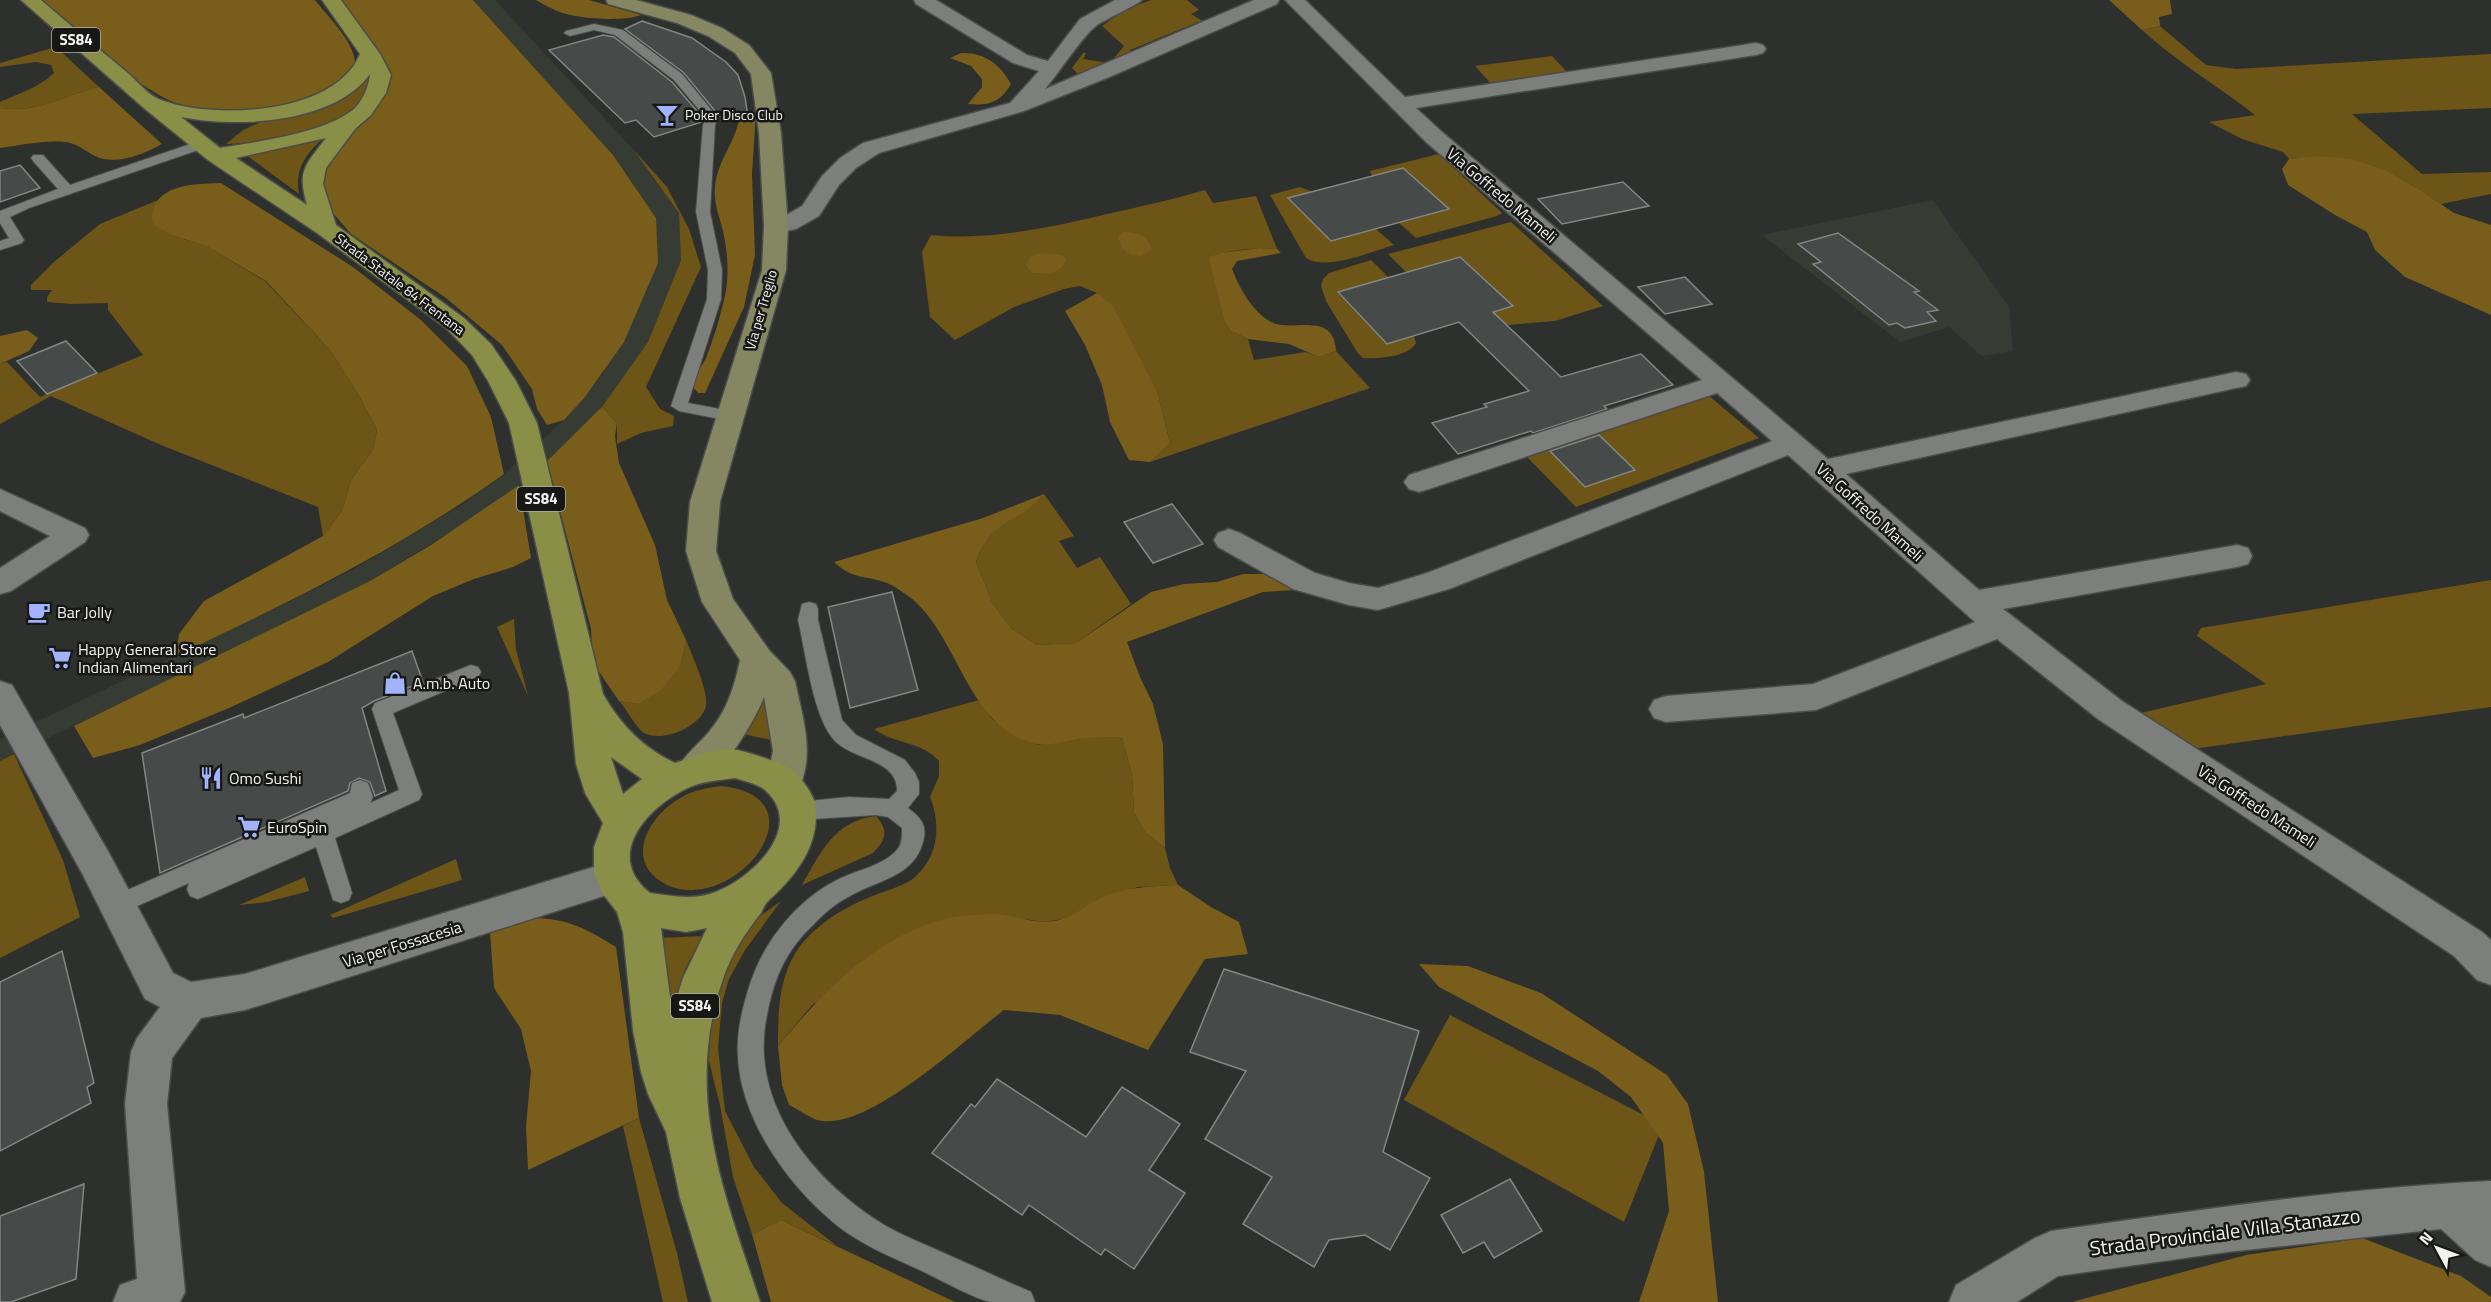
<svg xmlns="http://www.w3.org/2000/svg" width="2491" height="1302" font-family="'Titillium Web',sans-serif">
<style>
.built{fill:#363c34}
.green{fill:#6d5417}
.forest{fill:#785d1b}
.building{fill:#464a48;stroke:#828785;stroke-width:1.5}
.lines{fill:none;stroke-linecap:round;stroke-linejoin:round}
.service-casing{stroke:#4b4d4b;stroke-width:2}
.minor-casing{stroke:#4b4d4b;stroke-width:3}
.tertiary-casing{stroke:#4b4d4b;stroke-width:3}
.secondary-casing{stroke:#4b4d4b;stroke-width:3}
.primary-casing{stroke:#4b4d4b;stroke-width:3}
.service{fill:#7d7f7c;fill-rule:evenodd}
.minor{fill:#7d7f7c;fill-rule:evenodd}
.tertiary{fill:#7d7f7c;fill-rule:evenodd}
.secondary{fill:#848762;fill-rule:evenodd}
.primary{fill:#8a8f48;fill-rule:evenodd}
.labels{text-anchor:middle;stroke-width:5;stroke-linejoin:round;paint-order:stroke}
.far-poi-label{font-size:14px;fill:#f2f3f1;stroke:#171816;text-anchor:start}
.far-street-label{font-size:14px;fill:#f2f3f1;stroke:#171816}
.shield{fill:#171816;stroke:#b0b1af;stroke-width:1.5}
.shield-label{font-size:15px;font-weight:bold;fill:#f2f3f1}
.street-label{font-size:16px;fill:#f2f3f1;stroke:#171816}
.poi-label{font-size:16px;fill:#f2f3f1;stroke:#171816;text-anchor:start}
.near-street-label{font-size:20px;fill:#f2f3f1;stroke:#171816}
</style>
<rect width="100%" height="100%" fill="#2e302d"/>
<g class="built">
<path d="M473,0h22l138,149 46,64 2,47 -33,82 -39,58 -22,24 -64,58 -45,33 -108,66 -65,34 -305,146v-22l293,-139 63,-32 104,-62 44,-32 60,-54 39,-46 53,-156 -43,-63z"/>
<path d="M1933,200l76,107 4,44 -31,5 -33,-29 -49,15 -138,-107z"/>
</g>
<g class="green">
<path d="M1151,0h36l12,10 -8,4 13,8h-6l-68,28 2,3 -51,24 -9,-9 12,-16 2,2 -3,5 27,4 14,-17 -22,-20 22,-16z"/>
<path d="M2160,26l46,39 30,4 255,-15v54l-139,6 70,60 69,-2v22l-50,10c-52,-36 -88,-52 -152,-45l-6,-7 -41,-13 -33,-17 46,-7c-36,-28 -79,-54 -113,-85z"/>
<path d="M56,47l43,40c-39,9 -57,26 -99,21v-6c20,-9 38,-14 54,-29l-3,-8 -15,-3 -36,5v-4z"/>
<path d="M1552,56l19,20 -77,11 -19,-21z"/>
<path d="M370,72c1,6 -1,11 -4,17 -15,45 -100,53 -140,55l17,-14z"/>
<path d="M328,135c-20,15 -34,33 -29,59l-54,-40 31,-5z"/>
<path d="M633,149l34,38 22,42 12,38 -55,120 14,22 14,7 -1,10 -32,7 -24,11v-21l-15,-16 46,-65 33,-82 -2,-47z"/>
<path d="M1439,154l63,59 -5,3 -81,22 -17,-15 49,-14 -76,-33 -2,-5z"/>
<path d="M1300,187l13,5 -24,6 42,43 45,-12 18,16c-23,7 -68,26 -88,13l-36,-63z"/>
<path d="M1205,190l8,13 43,-7 21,53c-22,-2 -47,1 -67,8l14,64 7,10 17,8 6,21 52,-8 13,5 17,-6 34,37 -220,74 20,-19 -12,-49 -61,-101 -17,-7 -16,3 -50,18 -59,33 -25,-23 -8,-65 9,-17c58,6 116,-7 172,-20 34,-8 69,-15 102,-25z"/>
<path d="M158,200l-7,17 20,18 35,11 59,35 65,69 27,42 20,38 -4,20 -22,30 -9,31 -19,25 -5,-29 -157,-62 -110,-49 -51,28v-60l7,-2 33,35 103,-42 -35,-45v-7l-36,1 -25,-2v-5l5,-7h-21v-5l24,-24 45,-37z"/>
<path d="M1511,222l92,84 -48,15 -72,6 -13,-8 43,-13 -52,-49 -54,16 -19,-19z"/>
<path d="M1371,260l18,18 -51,15 49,51 27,-8 2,7c-8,14 -38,16 -53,15l-6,-6 -31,-51 -5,-15 2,-7 6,-6z"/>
<path d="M1708,395l51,43 -183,69 -51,-52z"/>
<path d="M1044,494l30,42 -15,5 18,27 23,-11 31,47 -55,39 -39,2 -25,-16 -19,-25 -17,-42c16,-45 44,-38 68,-68z"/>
<path d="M2491,580v127l-305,43 -54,-35 134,-31 -69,-48 4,-8z"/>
<path d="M514,619l2,30 12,47 -31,-69z"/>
<path d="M686,640c6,15 23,52 20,66 -5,21 -44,37 -62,27 -7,-4 -18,-25 -25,-32l19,3 43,-39z"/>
<path d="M762,683l14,58 -33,-7z"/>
<path d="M979,700l14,20 45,25 50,-8h34l10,38 2,38 11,19 20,16 5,20 8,17 -40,2 -40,12 -29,19 -24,4 -57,-8 -175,90 -35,42c0,-32 0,-65 18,-94 16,-25 49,-46 77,-56 12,-5 33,-11 42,-19 24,-21 26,-53 15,-80l9,-21v-15c-17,-20 -46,-17 -65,-32z"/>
<path d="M14,754l49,106 17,57 -80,41v-197z"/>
<path d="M721,786c106,11 14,130 -54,99 -45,-22 -19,-70 15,-88 12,-7 25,-9 39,-11z"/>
<path d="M876,816c13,15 10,24 -3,37l-71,32c19,-33 32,-64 74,-69z"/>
<path d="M456,859l6,21 -129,38 -3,-3z"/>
<path d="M305,877l4,14 -42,11 -28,3z"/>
<path d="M781,901l-36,49 -16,29 -7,24 -4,45 7,63 29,56 28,36 55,43 -56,-26 -29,14 -19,-57 -13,-72 -11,-44 1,-33 9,-45 15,-36 22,-28z"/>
<path d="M703,936l-18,33 -16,63 -12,-94z"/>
<path d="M1450,1015l213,110 -39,97 -220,-122z"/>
<path d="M639,1118l38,135 11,49h-25l-40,-176z"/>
</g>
<g class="forest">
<path d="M39,0h276c13,17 37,39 40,61 3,25 -80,48 -101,50 -23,2 -50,0 -72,-6 -40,-11 -109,-77 -143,-105z"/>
<path d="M335,0h138l140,155 43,63 2,45 -34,79 -39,55 -21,23 -17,5 -10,-16 -5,-20 -30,-44 -56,-47 -95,-64 -25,-29 -6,-39 64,-85z"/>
<path d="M536,0h53l52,15c-18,7 -65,4 -84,-4 -7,-3 -14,-7 -21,-11z"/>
<path d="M2109,0h61l2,14 -13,3 1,9 -18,4z"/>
<path d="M961,53c23,-1 39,11 50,31 -10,18 -22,22 -43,20l14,-17v-8l-11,-13 -21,-8z"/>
<path d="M99,87l63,57c-18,10 -46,22 -67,12 -10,-5 -18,-13 -30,-14 -21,-2 -43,3 -65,6v-40c42,5 60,-12 99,-21z"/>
<path d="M756,111l-4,63 3,81 -11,52 -39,86h-7l-6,-7c2,-12 9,-18 14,-28 8,-20 14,-41 19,-62 4,-19 3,-40 -1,-60 -3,-17 -11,-32 -9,-49 2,-27 22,-45 25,-74z"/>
<path d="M2317,156l34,3 34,11 37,21 32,22 37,12v90l-86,-38 -30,-27 -8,-18 -32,-17 -47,-30 -6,-16 7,-10z"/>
<path d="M221,183l132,84 68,53 46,46 24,51 13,57c-103,74 -214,128 -328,182l3,-22 25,-33 119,-65 19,-25 9,-31 22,-30 4,-20 -20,-38 -27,-42 -64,-69 -60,-35 -35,-11 -15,-9 -5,-9c2,-5 4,-13 7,-17 14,-17 44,-16 63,-17z"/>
<path d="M1123,232c13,-1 26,4 29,18l-11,6 -10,-1 -9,-7 -4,-10z"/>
<path d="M1259,248l18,1 4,4 -44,8 -5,8c8,20 20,42 39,53 20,11 63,-12 65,29l-17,6 -30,-13 -41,-5 -17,-8 -7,-10 -15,-64 12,-4z"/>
<path d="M1039,253l23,2 4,5c-6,15 -20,14 -34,13l-6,-8 4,-8z"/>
<path d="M1097,293l16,13 45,88 12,49 -20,19 -21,-2 -19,-38 -8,-37 -17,-40 -20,-34z"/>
<path d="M27,330l11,8 -9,13 -29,13v-28z"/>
<path d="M602,407l15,16 -2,13 4,27 36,82 12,55 19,40 -5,25 -21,26 -22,13 -19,-3 -26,-38 -2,-34 -44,-168z"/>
<path d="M519,485l12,73 -18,9 -39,12 -41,17 -105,66 -99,46 -89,37 -47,13 -19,-32 296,-145 61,-36z"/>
<path d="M1044,494c-23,30 -52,23 -68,68l17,42 19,25 25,16 39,-2 75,-51 33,-8 33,-2 26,-8h21l31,16 -32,2 -136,50 13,35 13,27 10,40 2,104 -20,-16 -11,-19 -2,-38 -10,-38c-12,0 -25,0 -37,1 -14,1 -35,9 -49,6 -69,-16 -76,-106 -125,-146 -7,-5 -19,-14 -27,-16 -22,-7 -32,-3 -50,-20l149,-44z"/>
<path d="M1178,885l33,22 28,15 9,32 -43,5 -57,91 -88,-35 -56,-5c-41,31 -131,117 -182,111 -10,-1 -24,-12 -33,-16l-7,-20 -4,-39c42,-50 87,-99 150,-122 16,-7 40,-9 58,-10 23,-2 45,11 68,7 22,-4 26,-13 44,-22 25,-12 53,-13 80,-14z"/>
<path d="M535,918c34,1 52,11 81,29l23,171 -111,52 -2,-43 5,-56 -10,-42 -27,-41 -4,-56z"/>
<path d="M1419,964l49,2 73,27 126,82 21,29 16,68 14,130h-79l30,-91 -6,-68 -32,-46 -33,-26 -159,-84z"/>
<path d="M781,1220l174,82h-184l-19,-68z"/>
<path d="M2362,1238l99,38 30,21v5h-419l174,-47z"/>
</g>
<g class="building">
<path d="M642,21l50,17 34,24 12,13 7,22 2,14 -28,5 -35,-43 -59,-44z"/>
<path d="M603,35l11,2 58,45 31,36 -1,4 -48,15 -18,-17 -11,3 -76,-73z"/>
<path d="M20,165l20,23 -40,14v-31z"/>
<path d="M1403,168l46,41 -118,32 -43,-43z"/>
<path d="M1623,182l26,24 -87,18 -24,-25z"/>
<path d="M1838,233l81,58 -5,1 24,18 -11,2 9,9 -31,7 -8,-5 -8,2 -76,-61 8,-2 -23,-18z"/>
<path d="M1460,257l53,49 -20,6 68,65 80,-23 32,31 -69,21 3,3 -74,24 -2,-2 -73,23 -26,-31 55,-16 -3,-3 45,-13 -70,-69 -72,22 -49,-52z"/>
<path d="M1685,277l27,27 -47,10 -27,-27z"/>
<path d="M66,341l31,32 -50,21 -30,-33z"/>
<path d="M1599,435l36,35 -50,17 -35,-36z"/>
<path d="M1172,504l31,40 -50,19 -29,-41z"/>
<path d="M892,592l26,98 -68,18 -22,-101z"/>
<path d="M412,651l11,31 -49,19 -12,7 24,83 -11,5 -5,-14 -11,-4 -9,5 -2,8 -188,82 -18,-120 101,-39 1,4z"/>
<path d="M62,951l32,132 -7,4 4,16 -91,48v-169z"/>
<path d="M1224,969l195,62 -36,121 47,26 -40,72 -25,-15 -36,5 -15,27 -71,-43 29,-47 -67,-38 41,-68 -56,-19z"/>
<path d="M997,1079l89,58 36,-50 58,37 -31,46 36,23 -51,76 -29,-20 -4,6 -72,-50 -7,10 -90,-62 39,-49 4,3z"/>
<path d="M1510,1179l32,52 -48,27 -10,-16 -21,11 -22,-38z"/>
<path d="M84,1184l-8,95 -65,23h-11v-86z"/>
</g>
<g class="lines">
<g class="service-casing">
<g id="service">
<path d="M594,24l29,6 59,44 36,44 -3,7 -5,87 12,58 -1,29 -33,104 48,9 2,4 -2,4 -6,1 -51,-10 -8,-5 36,-107 1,-29 -12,-58 7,-87 3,-7 -32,-38 -59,-45 -21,-5 -24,6 -6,-3 2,-2z"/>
<path d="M202,140l6,4 -1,3 -178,61 -19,9 14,23 -2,3 -22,7v-9l9,-3 -9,-15v-12l58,-22 -25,-28 -2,-3 2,-3h10l27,30z"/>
<path d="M809,602l7,2 2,5v11l24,100 14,15 49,25 10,13 4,9v12l-11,14c12,9 20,17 15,34 -9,35 -46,38 -73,54 -14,7 -26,17 -36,28 -28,26 -40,54 -47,91 -19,88 47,168 119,211 16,9 33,16 49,23 32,14 64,29 96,43l4,10c-14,0 -32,0 -45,0 -17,-4 -53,-24 -70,-32 -27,-12 -53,-23 -77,-40 -50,-38 -102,-107 -105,-173 -2,-25 5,-52 13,-76 15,-43 48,-83 90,-103 17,-8 39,-12 53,-25 8,-7 8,-15 8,-25l-14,-11 -12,-2 -78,5 -8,-3 -3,-6 3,-6 8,-3 51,-5 40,2 8,-8c1,-31 -42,-31 -61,-49 -23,-22 -30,-89 -38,-122l4,-16z"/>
<path d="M471,665l7,2 3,5 -3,5 -85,36 29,81 -3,6 -84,38 17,55 -3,7 -8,3 -8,-3 -17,-53 -118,52 -8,-3 -3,-7 2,-6 -72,32 -8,-3 -3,-7 3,-7 241,-105 2,-10 8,-3 8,3 5,14 -3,6 29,-13 -27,-81 3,-6z"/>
</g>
</g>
<g class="minor-casing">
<g id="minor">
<path d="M914,0h22l91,55 21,6 32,-42 35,-19h27c-3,4 -36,19 -45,25 -14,10 -38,48 -52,64l209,-89h25l-2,4 -170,74 -83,33 -145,42 -23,15 -17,17 -20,31 -23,13 -20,4 -8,-2 -4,-5 4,-5 13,-3 21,-12 20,-30 18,-18 23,-15 147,-40 29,-32 -26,-8 -97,-59z"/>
<path d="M1285,0h20l100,97 351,-54 7,2 3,4 -3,4 -7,2 -340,53 26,24 386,327 408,-87 10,2 4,6 -4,6 -10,2 -390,86 133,116 258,-45 11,3 4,8 -4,8 -11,3 -234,42 119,92 360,231 9,8v45l-14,-5 -23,-24 -356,-237 -101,-80 -181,71 -150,12 -12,-4 -5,-9 5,-9 12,-4 147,-12 162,-62 -187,-167 -339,134 -71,21 -29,-5 -56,-16 -75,-42 -4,-7 4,-7 11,-4 11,4 75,40 34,10 29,5 49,-15 345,-132 -55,-48 -288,96 -10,3 -10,-3 -5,-7 5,-7 293,-95 -276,-238z"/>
<path d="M0,489l85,39 4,7 -4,7 -74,49 -11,3v-26l50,-32 -50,-25z"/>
<path d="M2491,1181v86l-16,-7 -34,-31 -214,23 -169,24 -41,26h-68l7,-17 79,-47 16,-7c146,-21 293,-43 440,-50z"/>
</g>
</g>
<g class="tertiary-casing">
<path id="tertiary" d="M0,681l12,4 97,168 64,120 18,9 54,-8 368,-113 13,5 6,11 -6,11 -13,5 -368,117 -44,8 -29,40 -5,46 18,188 -5,10h-67l7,-17 17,-6 -12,-175 6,-52 6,-14 23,-31 -15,-8 -62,-124 -83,-150z"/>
</g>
<g class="secondary-casing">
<path id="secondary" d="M606,0h30l55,15 31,13 27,17 22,28 10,60 7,93 -2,44 -66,232 -4,49 17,48 36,51 21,22 5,9c8,39 21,74 2,112l-13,5 -13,-5 -5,-10 7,-32 -9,-54c-8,21 -44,85 -68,86 -4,0 -10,-3 -14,-4l-5,-10c8,-14 20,-24 31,-36 19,-22 26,-45 32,-73l-38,-58 -16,-51 4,-49 72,-232 2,-44 -5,-93 -8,-59 -16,-21 -27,-17 -31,-13 -69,-19z"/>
</g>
<g class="primary-casing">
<path id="primary" d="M21,0h20c29,25 59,50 88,74 9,8 20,22 32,26 53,20 174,15 199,-46l-38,-54h19l39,54 11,21 -5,18 -15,22 -16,14 -29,39 -3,16 13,41 128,93 27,26 25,37 21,42 66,271c17,30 40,54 72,69 18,-6 42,-16 62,-13 12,2 41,12 52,18 9,5 24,25 26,36 6,40 -19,72 -47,97 -3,3 -5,8 -7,12 -16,20 -30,42 -38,66 -40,115 1,214 37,323h-48l-32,-104 -14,-66 -18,-38 -7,-22 -8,-42 -10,-98 -6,-20 -14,-18 -9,-21v-26l9,-24 -18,-30 -9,-29 -7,-71 -60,-270 -21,-42 -16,-26 -26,-27 -129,-95 -109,-73 -63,-51zM370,74c-1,11 -6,24 -14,33 -25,25 -100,35 -136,41l-39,-31c55,11 153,7 189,-43zM326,138c-21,28 -29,32 -19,67l-71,-47zM611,757l31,22 -19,15zM735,778c9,3 23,6 30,12 41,36 -12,87 -47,101 -23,10 -45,5 -68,2 -48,-38 -1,-88 40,-106 14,-6 30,-7 45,-9zM661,928l25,4 21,-4 -24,50 -11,34z"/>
</g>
<use href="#service" class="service"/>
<use href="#minor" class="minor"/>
<use href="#tertiary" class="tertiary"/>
<use href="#secondary" class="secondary"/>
<use href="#primary" class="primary"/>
</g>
<defs>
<g id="bar-bare" transform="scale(1.8)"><path d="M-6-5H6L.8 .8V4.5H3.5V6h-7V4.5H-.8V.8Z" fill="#a1b3fd" stroke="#171816" stroke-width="2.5" paint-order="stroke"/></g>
<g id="cafe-bare" transform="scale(1.8)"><path d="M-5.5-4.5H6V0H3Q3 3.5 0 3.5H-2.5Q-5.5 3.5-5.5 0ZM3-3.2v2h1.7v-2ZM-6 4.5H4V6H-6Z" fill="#a1b3fd" stroke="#171816" stroke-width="2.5" paint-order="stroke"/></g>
<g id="supermarket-bare" transform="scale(1.8)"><path d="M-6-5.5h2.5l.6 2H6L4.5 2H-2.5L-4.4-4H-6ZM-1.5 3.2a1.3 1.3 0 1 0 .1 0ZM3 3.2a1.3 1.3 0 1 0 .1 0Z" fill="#a1b3fd" stroke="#171816" stroke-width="2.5" paint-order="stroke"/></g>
<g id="shop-bare" transform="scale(1.8)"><path d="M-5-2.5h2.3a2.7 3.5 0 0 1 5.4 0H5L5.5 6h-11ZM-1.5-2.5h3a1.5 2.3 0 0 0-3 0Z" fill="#a1b3fd" stroke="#171816" stroke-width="2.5" paint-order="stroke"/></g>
<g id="restaurant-bare" transform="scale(1.8)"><path d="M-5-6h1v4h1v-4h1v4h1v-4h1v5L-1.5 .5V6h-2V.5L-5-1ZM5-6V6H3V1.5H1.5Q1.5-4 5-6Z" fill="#a1b3fd" stroke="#171816" stroke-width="2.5" paint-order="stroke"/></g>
</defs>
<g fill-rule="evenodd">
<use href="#bar-bare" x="667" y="115"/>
<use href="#cafe-bare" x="39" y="612"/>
<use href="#supermarket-bare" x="60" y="658"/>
<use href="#shop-bare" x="395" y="683"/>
<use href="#restaurant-bare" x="211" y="778"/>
<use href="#supermarket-bare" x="249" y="827"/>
</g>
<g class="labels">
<g class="far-poi-label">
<text x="685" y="120">Poker Disco Club</text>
</g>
<g class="far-street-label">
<text transform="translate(400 284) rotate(37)" y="5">Strada Statale 84 Frentana</text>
<text transform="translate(761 310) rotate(-74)" y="5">Via per Treglio</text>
</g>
<g class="shield">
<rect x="52" y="28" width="48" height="24" rx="4.5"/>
<rect x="517" y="487" width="48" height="24" rx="4.5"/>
<rect x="671" y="994" width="48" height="24" rx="4.5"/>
</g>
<g class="shield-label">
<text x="76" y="45">SS84</text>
<text x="541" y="504">SS84</text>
<text x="695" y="1011">SS84</text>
</g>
<g class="street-label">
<text transform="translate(1502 195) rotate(40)" y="6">Via Goffredo Mameli</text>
<text transform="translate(1870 512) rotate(42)" y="6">Via Goffredo Mameli</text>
<text transform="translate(2257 806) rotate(33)" y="6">Via Goffredo Mameli</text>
<text transform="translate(402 944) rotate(-17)" y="6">Via per Fossacesia</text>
</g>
<g class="poi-label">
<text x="57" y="618">Bar Jolly</text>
<text x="78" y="655">Happy General Store<tspan x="78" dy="18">Indian Alimentari</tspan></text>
<text x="413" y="689">A.m.b. Auto</text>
<text x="229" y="784">Omo Sushi</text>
<text x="267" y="833">EuroSpin</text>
</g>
<g class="near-street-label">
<text transform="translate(2225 1232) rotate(-7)" y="7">Strada Provinciale Villa Stanazzo</text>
</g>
</g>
<g transform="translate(2437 1248) rotate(311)" stroke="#171816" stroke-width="4.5" paint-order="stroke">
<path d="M0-4.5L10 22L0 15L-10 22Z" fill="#f2f3f1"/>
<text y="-9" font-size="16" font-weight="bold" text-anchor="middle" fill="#f2f3f1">N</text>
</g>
</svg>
